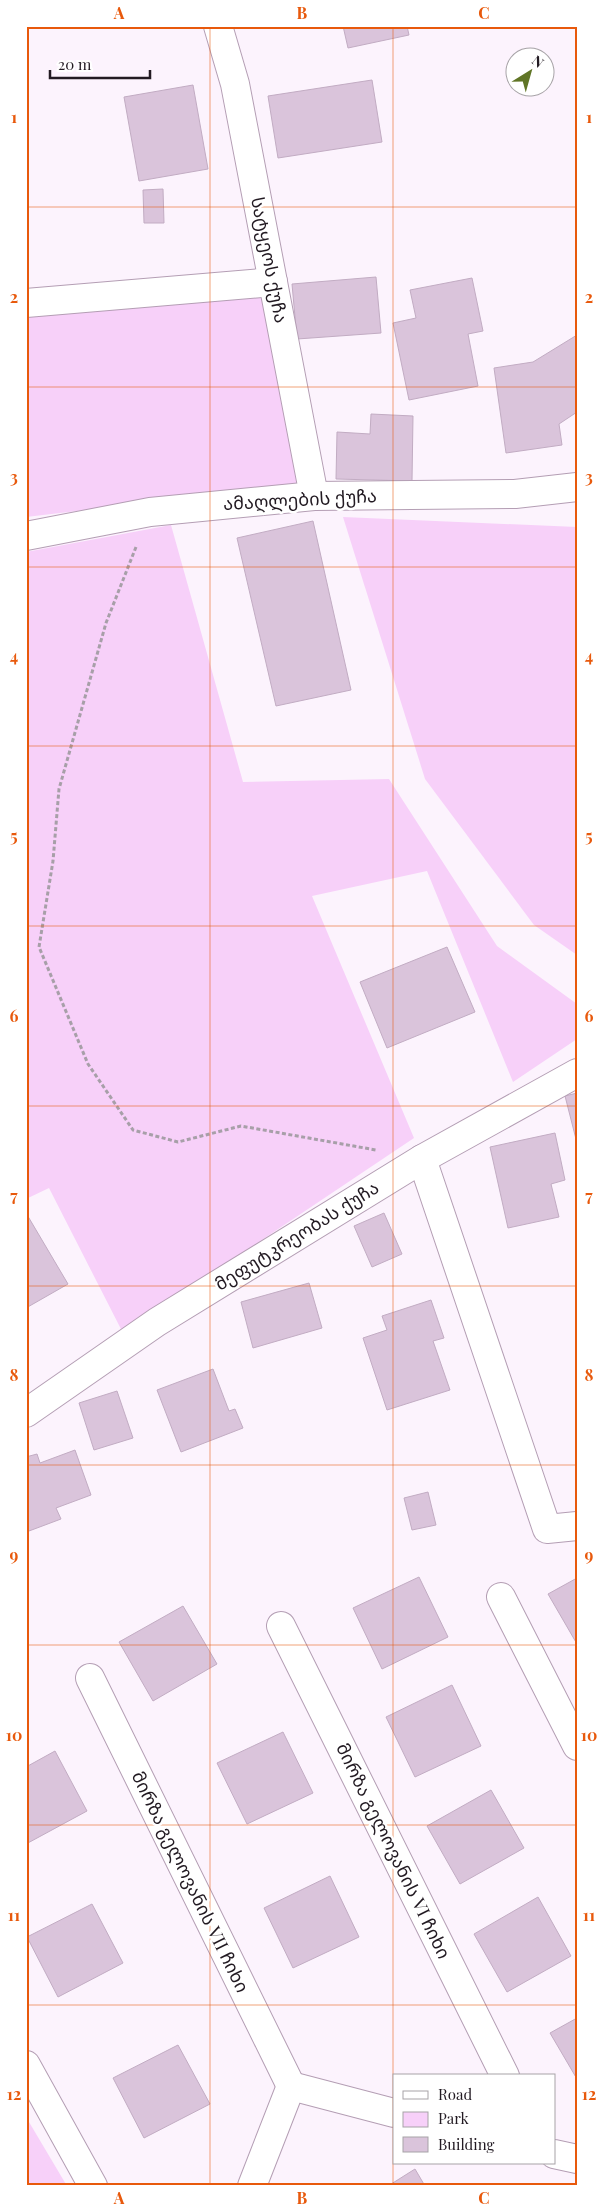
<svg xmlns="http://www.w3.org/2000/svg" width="603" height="2212" font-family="'Playfair Display','Noto Sans Georgian',serif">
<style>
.green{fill:#f7d0f9}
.building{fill:#dac4db;stroke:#c2acc3}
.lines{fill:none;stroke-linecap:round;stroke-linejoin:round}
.minor-casing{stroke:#b49eb4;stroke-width:30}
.path{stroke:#a79fa8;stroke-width:3;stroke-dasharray:4 2.5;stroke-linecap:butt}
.minor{stroke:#fff;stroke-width:28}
.grid{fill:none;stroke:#e8590c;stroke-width:1;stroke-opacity:0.55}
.labels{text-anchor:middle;stroke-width:5;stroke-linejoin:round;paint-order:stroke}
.street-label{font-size:18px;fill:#221a22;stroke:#fff}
.neatline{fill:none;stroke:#e8590c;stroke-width:2}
.grid-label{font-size:16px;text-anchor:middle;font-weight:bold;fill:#e8590c}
</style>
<rect width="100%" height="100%" fill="#fcf3fd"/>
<g class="green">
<path d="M266,293l33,192 -273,32v-205z"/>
<path d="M343,517l234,10v428l-43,-30 -109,-146z"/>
<path d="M171,525l72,257 146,-3 108,167 80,58v35l-64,43 -86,-211 -115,25 102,242 -291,195 -74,-145 -23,11v-647z"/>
<path d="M26,2117l41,69h-41z"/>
</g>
<g class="building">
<path d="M343,26h64l2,9 -61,13z"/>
<path d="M372,80l10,62 -104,16 -10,-62z"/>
<path d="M193,85l15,84 -69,12 -15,-84z"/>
<path d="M163,189l1,34h-20l-1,-33z"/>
<path d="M376,277l5,56 -84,6 -5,-55z"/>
<path d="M472,278l11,53 -15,3 10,52 -69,14 -16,-77 23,-5 -6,-28z"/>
<path d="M577,335v77l-18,12 3,21 -56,8 -12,-85 39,-6z"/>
<path d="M371,414l42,2 -1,65 -76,-2 1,-47 33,2z"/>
<path d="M313,521l38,169 -75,16 -39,-168z"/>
<path d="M447,947l28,65 -88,36 -27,-66z"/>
<path d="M577,1093v50l-12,-47z"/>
<path d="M555,1133l10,47 -14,4 8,33 -51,11 -18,-81z"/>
<path d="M26,1213l42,71 -42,24z"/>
<path d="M384,1213l18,41 -30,13 -18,-41z"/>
<path d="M309,1283l13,45 -69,20 -12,-46z"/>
<path d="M431,1300l13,38 -11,3 17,49 -63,20 -24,-72 24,-8 -5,-14z"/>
<path d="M213,1369l16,42 6,-2 8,19 -62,24 -24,-62z"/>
<path d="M117,1391l16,47 -39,12 -15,-47z"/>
<path d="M75,1450l16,45 -35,13 5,11 -32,12 -3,-7v-67l11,-3 3,9z"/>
<path d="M428,1492l8,33 -24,5 -8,-32z"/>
<path d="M419,1577l29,60 -66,32 -29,-61z"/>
<path d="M577,1578v66l-29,-50z"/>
<path d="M183,1606l34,58 -64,37 -34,-59z"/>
<path d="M452,1685l29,61 -66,31 -29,-60z"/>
<path d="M283,1732l30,61 -66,31 -30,-61z"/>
<path d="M55,1751l32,60 -61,33v-77z"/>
<path d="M491,1790l33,58 -64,36 -33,-58z"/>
<path d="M330,1876l29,61 -66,31 -29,-60z"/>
<path d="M538,1897l33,59 -64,36 -33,-58z"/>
<path d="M92,1904l31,59 -65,34 -31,-60z"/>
<path d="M577,2018v61l-27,-46z"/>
<path d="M178,2045l32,59 -66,34 -31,-60z"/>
<path d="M415,2169l10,17h-37z"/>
</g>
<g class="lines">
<g class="minor-casing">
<g id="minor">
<path d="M218,26l17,58 79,412"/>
<path d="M26,303l247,-21"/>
<path d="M26,536l124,-24 164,-16 201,-2 62,-7"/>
<path d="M422,1159l125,370 30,-3"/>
<path d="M26,1413l131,-91 265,-163 155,-86"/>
<path d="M501,1597l76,149"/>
<path d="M281,1626l224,450"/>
<path d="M90,1678l201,408"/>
<path d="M26,2065l67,121"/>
<path d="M291,2086l103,27"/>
<path d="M554,2154l23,5"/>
<path d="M252,2186l39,-100"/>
</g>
</g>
<path class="path" d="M136,547l-30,76 -47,166 -6,72 -14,86 49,117 45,66 45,12 63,-16 135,24"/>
<use href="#minor" class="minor"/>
</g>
<path class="grid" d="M210,26v2160M393,26v2160M26,207h551M26,387h551M26,567h551M26,746h551M26,926h551M26,1106h551M26,1286h551M26,1465h551M26,1645h551M26,1825h551M26,2005h551"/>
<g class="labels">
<g class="street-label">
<text transform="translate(269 260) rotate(79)" y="6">სატყეოს ქუჩა</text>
<text transform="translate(300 500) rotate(-3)" y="6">ამაღლების ქუჩა</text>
<text transform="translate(297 1236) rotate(-32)" y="6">მეფუტკრეობას ქუჩა</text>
<text transform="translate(393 1851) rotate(64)" y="6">მირზა გელოვანის VI ჩიხი</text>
<text transform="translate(190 1882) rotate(64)" y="6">მირზა გელოვანის VII ჩიხი</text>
</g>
</g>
<rect width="603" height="2212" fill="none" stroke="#ffffff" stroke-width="55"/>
<rect x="393" y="2074" width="162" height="90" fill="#ffffff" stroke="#a7a3a7"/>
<rect x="403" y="2091" width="25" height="8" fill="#ffffff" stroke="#a7a3a7"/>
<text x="438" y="2100" font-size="15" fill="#221a22">Road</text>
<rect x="403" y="2112" width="25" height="15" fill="#f7d0f9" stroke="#a7a3a7"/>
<text x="438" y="2124" font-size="15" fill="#221a22">Park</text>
<rect x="403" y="2137" width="25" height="15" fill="#dac4db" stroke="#a7a3a7"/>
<text x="438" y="2150" font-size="15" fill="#221a22">Building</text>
<g transform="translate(530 72) rotate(37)"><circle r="24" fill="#ffffff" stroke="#a7a3a7"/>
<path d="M0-4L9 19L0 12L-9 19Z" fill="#607526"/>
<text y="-8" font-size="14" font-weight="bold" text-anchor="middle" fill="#221a22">N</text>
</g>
<path d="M50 70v8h100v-8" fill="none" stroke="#221a22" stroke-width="2.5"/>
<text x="58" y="70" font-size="15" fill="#221a22" stroke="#ffffff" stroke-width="4" paint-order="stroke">20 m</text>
<rect x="28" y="28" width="548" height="2156" class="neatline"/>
<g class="grid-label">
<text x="119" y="19">A</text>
<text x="302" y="19">B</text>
<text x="484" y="19">C</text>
<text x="14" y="123">1</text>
<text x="589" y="123">1</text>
<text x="14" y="303">2</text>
<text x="589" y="303">2</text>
<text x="14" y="483">3</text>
<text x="589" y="483">3</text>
<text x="14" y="662">4</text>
<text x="589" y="662">4</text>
<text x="14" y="842">5</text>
<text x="589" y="842">5</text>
<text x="14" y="1022">6</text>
<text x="589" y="1022">6</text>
<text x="14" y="1202">7</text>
<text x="589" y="1202">7</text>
<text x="14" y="1381">8</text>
<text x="589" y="1381">8</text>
<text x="14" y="1561">9</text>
<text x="589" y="1561">9</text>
<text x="14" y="1741">10</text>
<text x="589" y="1741">10</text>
<text x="14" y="1921">11</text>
<text x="589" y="1921">11</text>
<text x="14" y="2100">12</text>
<text x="589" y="2100">12</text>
<text x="119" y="2204">A</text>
<text x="302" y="2204">B</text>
<text x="484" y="2204">C</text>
</g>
</svg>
